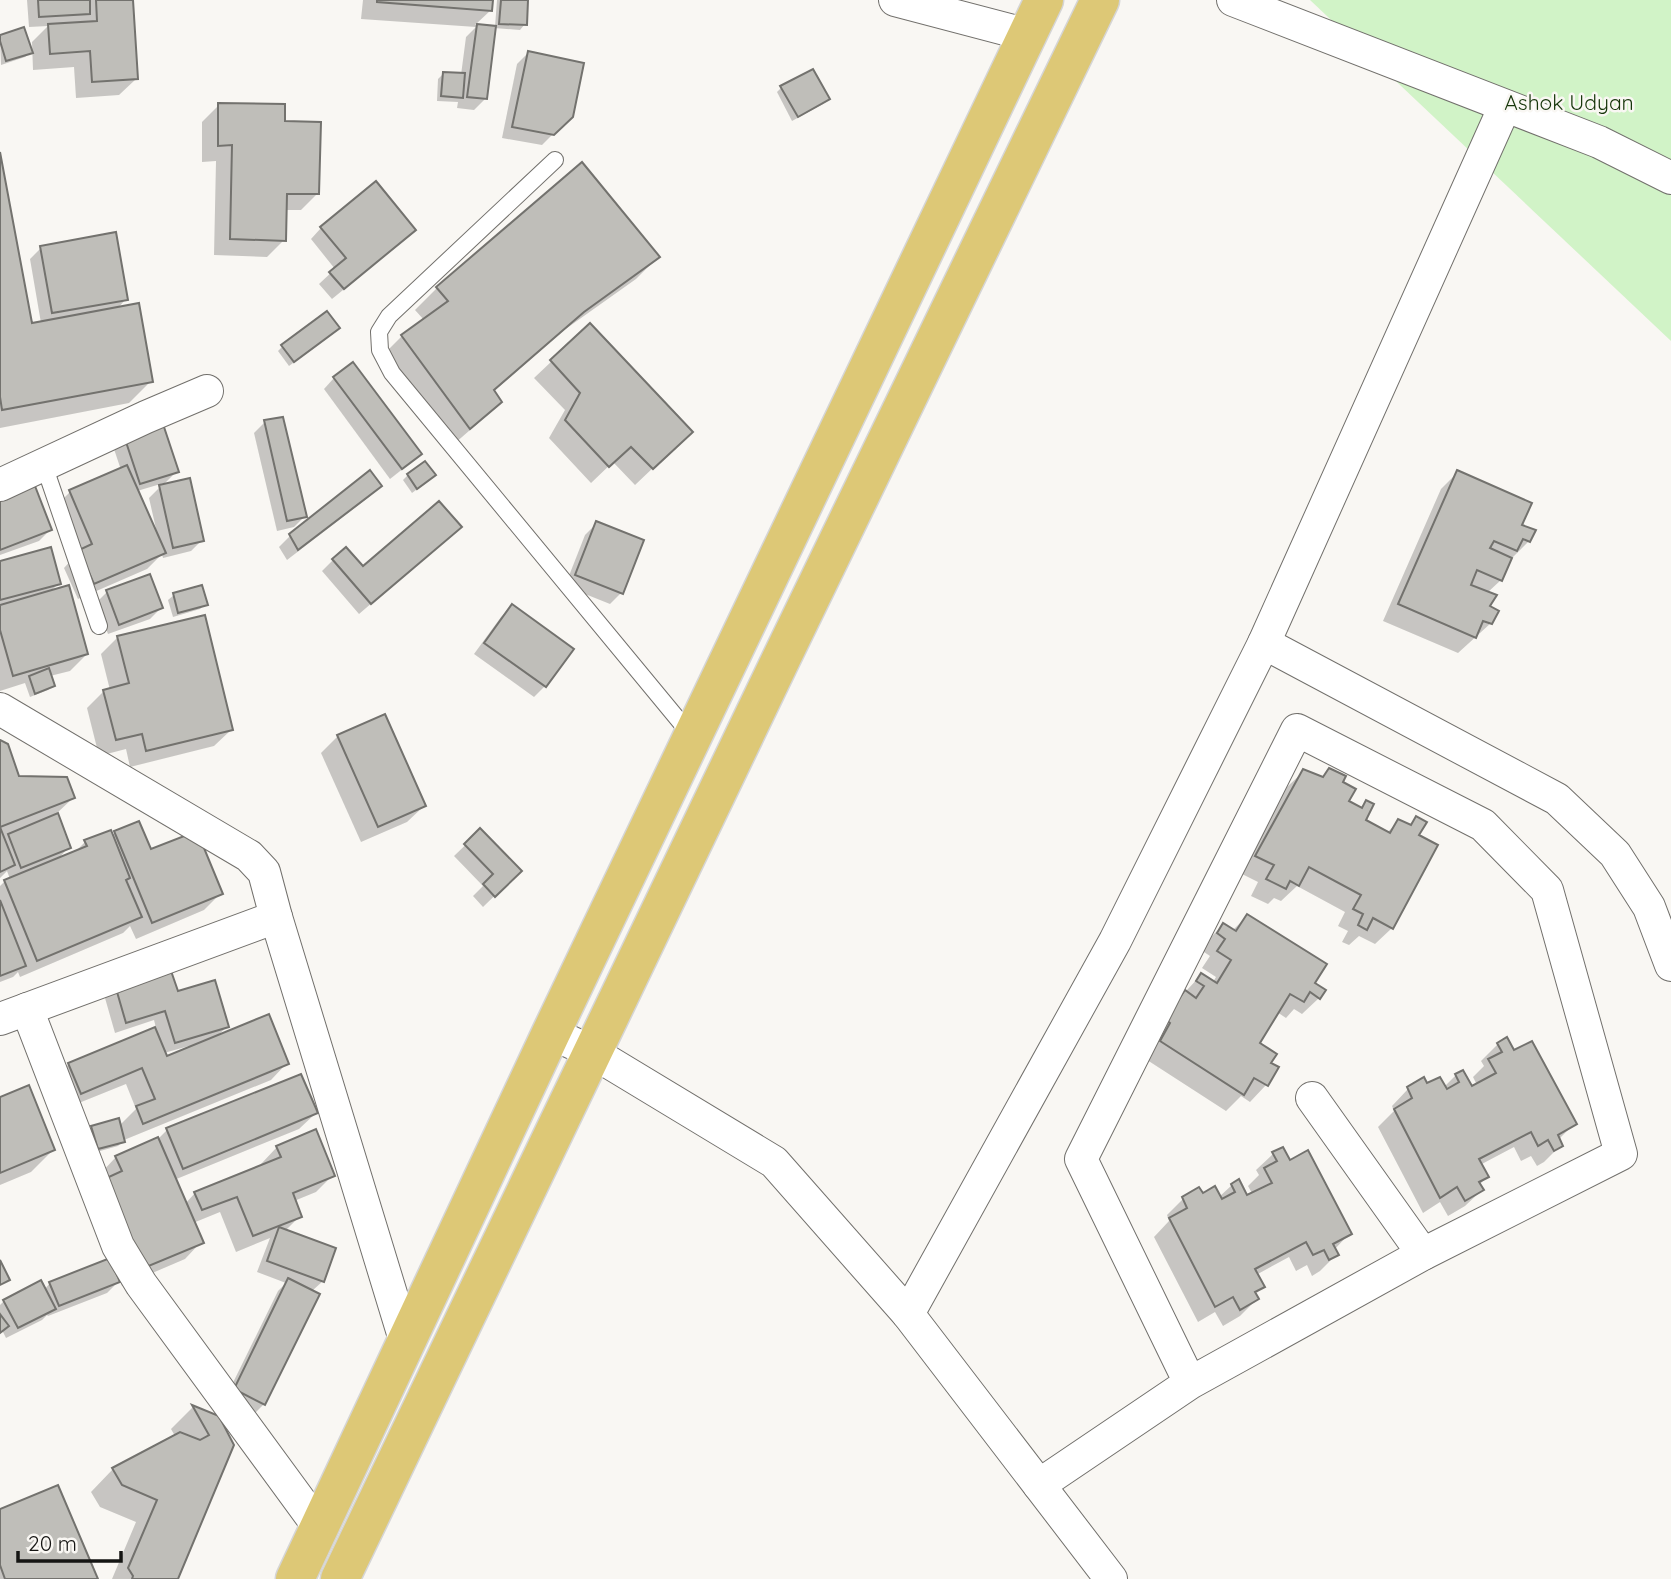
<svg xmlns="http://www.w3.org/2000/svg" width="1671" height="1579" font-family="Quicksand,sans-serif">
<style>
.green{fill:#d1f3c7}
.shadow{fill:#0003;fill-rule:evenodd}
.building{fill:#bfbeb9;stroke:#73726e;stroke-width:2}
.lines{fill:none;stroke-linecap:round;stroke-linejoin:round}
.service-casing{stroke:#72706c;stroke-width:18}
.minor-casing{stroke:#72706c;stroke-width:34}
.primary-casing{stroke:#d5d5d5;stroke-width:41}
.service{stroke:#fff;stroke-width:16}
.minor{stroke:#fff;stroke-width:32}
.primary{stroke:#ddc876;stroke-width:38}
.labels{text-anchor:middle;stroke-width:5;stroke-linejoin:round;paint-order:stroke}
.park-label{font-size:21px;fill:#16360a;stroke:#f9f7f3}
</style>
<rect width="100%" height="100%" fill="#f9f7f3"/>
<path class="green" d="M1310,0h361v341z"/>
<g class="shadow">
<path d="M27,0h104l5,79 -17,16 -43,3 -2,-31 -41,3 -1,-28 16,-16 -19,1z"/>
<path d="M363,0h128v10l-16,15 20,2 2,-27h30l-2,24 -5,6 -26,-2 -9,71 -11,11 -17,-2 1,-6 -21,-1 1,-22 5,-5 18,1 5,-38 10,-10 -115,-8z"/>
<path d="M0,36l31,16 -6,5 -24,8z"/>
<path d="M528,53l43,63 -29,29 -40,-7 15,-74z"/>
<path d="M782,87l46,12 -5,5 -31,17 -15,-29z"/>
<path d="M219,105l65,18 33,71 -16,16h-16l-1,30 -17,17 -53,-2 2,-94 -14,1v-40z"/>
<path d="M0,161l31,164 10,-2 -11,-64 11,-11 85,51 -9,10 34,72 -22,22 -129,25z"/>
<path d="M321,228l82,13 -71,58 -13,-15 16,-15 -24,-30z"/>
<path d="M658,257l-22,22 -76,54 -67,59 7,10 -23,22 -30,26 -67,-92 22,-22 22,-16 -9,-10 22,-22z"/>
<path d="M590,325l84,123 -39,37 -22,-23 -22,21 -42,-45 16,-28 -31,-32z"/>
<path d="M333,333l-44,33 -11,-15 5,-5z"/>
<path d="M334,378l86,76 -11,10 -19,15 -66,-90z"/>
<path d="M265,422l40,94 -11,11 -17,4 -23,-98z"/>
<path d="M162,426l15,45 -15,15 40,54 -11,11 -28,7 -1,-4 -15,15 -69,30 -14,-31 10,-11 -21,-48 17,-17 51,-22 -7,-21zM164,483l-15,15 8,35 -20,-42z"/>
<path d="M370,472l10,14 -11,11 -82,63 -8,-13 11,-11z"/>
<path d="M1458,472l71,69 -17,17 -2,-1 -9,23 -14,13 4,30 -33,30 -75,-32 58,-132z"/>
<path d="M408,475l21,5 -17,13 -9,-13z"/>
<path d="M0,501l50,29 -11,11 -39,14z"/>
<path d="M596,524l25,69 -11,11 -45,-18 20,-51z"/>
<path d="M449,537l-90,77 -37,-43 11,-11 29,9z"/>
<path d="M0,563l59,20 -9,9 37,62 -17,17 -20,5 3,9 -5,5 -18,7 -5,-14 -25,8z"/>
<path d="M107,592l54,16 -11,11 -42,15 -12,-31z"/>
<path d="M174,595l32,9 -6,5 -27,8 -5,-17z"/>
<path d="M512,606l59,43 -26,37 -11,11 -60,-43 27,-37z"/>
<path d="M118,637l113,93 -17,16 -84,21 -4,-18 -27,7 -12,-48 17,-17 6,-1 -9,-36z"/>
<path d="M338,736l86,70 -17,16 -46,20 -40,-89z"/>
<path d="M0,742l18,35 55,21 -17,16 13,33 -12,13 18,-8 10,-10 26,-6 4,-3 106,60 -17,17 -68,29 -6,-13 -7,7 -103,44 -2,-5 -5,5 -13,5v-96l5,-5 5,-2 -3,-8 -7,7z"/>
<path d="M1329,770l12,13 6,19 13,7 7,-7 -4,19 24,12 11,-12 10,5 8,-8 1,18 -25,92 -17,16 -16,-8 -10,9 -7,-3 6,-11 -10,-5 7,-14 -48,-26 -16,15 -7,-3 -6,6 -17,-8 7,-14 -18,-9 47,-86 17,-16 17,7z"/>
<path d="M480,831l40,40 -37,36 -10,-11 10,-10 -29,-30z"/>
<path d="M1247,916l65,68 7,14 -17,16 -8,-5 -8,9 -9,-6 -20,31 11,21 8,4 -10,17 -16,17 -9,-6 -15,15 -82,-53 30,-54 27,-29 12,7 3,-5 -14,-9 8,-12 -9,-6 5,-8 17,-17 9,6z"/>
<path d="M116,987l61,6 51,33 -12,11 71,26 -16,17 -147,60 -6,6 -25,7 -6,-21 5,-5 27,-1 17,-17 -10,-25 -62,25 -12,-28 17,-17 87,-36 -2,-8 -39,13 -10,-35zM189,1046l1,2 -24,10 -2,-5z"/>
<path d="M1507,1040l7,13 61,70 -17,17 3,5 -17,17 -7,4 -6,-10 -10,5 -7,-14 -34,18 7,12 -8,8 3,5 -17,16 -17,10 -8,-14 -17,11 -45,-86 16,-16 -2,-5 16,-17 18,-3 18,1 12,-12 15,13 6,-3 -4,-8 11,-11 -3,-5 17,-17z"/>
<path d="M0,1099l53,51 -22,22 -31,13z"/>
<path d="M316,1113l-17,16 -125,51 11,24 10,-11 67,-26 -1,-3 16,-17 56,28 -17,17 -22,9 6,15 -15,15 38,50 -11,10 -48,113 -11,11 -29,-14 54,-110 8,-8 -29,-11 13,-34 -34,14 -16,-40 -27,11 8,19 -16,17 -63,27 -2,-6 -13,13 -59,23 -1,-1 -5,5 -36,18 -4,-8 -2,2v-27l4,-4 40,-11 6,-7 61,-23 -11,-86 16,-17 42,-18 9,-9z"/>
<path d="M1273,1154l16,8 61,71 -16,17 2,5 -16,16 -8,5 -5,-11 -11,6 -7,-14 -33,18 6,12 -7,8 2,4 -17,17 -17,10 -8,-14 -17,10 -44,-85 15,-16 -2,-6 17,-17 18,-3 17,2 13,-12 14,13 7,-3 -5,-9 11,-11 -3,-5z"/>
<path d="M193,1407l25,10 -42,162h-64l24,-57 -36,-15 -9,-15 22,-23 62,-33 -4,-7z"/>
<path d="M0,1511l96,68h-96z"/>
</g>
<g class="building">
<path d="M38,0h52v14l-51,3z"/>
<path d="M96,0h37l5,79 -46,3 -2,-31 -40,3 -2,-30 49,-3z"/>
<path d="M377,0h116l-1,11 -115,-9z"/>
<path d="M501,0h27l-1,25 -28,-1z"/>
<path d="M477,24l19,2 -9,73 -20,-2z"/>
<path d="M24,27l9,26 -27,8 -6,-20v-6z"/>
<path d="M528,51l56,12 -11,54 -19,18 -42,-8z"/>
<path d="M813,69l17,30 -32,18 -18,-31z"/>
<path d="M443,72l22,1 -2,25 -22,-2z"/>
<path d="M218,103l67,1v17l36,1 -2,72h-32l-1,47 -56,-2 2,-94 -14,1z"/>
<path d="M0,152l32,171 107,-20 14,79 -151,28 -2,-13z"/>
<path d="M582,162l78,95 -76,55 -90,78 8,12 -32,27 -69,-94 47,-34 -12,-14z"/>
<path d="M376,181l40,49 -72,59 -15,-17 17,-14 -26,-31z"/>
<path d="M116,232l12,68 -76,13 -12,-67z"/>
<path d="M327,311l13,17 -46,34 -13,-17z"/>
<path d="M590,323l103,109 -40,37 -22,-22 -22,20 -44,-47 15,-27 -30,-33z"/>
<path d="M353,362l69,92 -20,15 -69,-92z"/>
<path d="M283,417l24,100 -20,4 -23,-101z"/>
<path d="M163,424l16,48 -39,12 -16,-48z"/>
<path d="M425,461l11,14 -19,14 -10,-15z"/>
<path d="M127,465l39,88 -72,31 -15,-34 13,-6 -23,-54z"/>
<path d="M370,470l12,16 -84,64 -9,-16z"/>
<path d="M1457,470l75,33 -10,22 14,5 -6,12 -7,-3 -6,12 -23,-10 -4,7 22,10 -10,23 -25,-11 -6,15 26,10 -7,11 9,5 -7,13 -9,-3 -7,17 -78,-34z"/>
<path d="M190,478l14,63 -31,7 -14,-63z"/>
<path d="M35,486l17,44 -52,20v-51z"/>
<path d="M439,501l23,26 -91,77 -39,-45 14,-12 17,19z"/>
<path d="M596,521l48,19 -21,54 -48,-19z"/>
<path d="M51,547l10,37 -61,16v-39z"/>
<path d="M150,574l13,34 -44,17 -13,-35z"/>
<path d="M69,585l19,69 -75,22 -13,-46v-25z"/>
<path d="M202,585l6,20 -30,8 -5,-20z"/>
<path d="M512,604l62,45 -28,38 -62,-44z"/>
<path d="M205,615l28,115 -87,21 -4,-17 -26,6 -13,-50 26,-7 -12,-47z"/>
<path d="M49,668l6,18 -20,8 -6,-18z"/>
<path d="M385,714l41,92 -48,21 -41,-92z"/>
<path d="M0,740l8,4 11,32 48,1 8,21 -75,29 15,38 -15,7z"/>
<path d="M1329,768l17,8 -3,6 13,7 -7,12 13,7 4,-8 8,4 -8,16 24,13 8,-14 13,6 5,-9 11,6 -8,13 19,10 -45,84 -20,-11 -6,12 -9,-5 5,-11 -10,-5 8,-14 -52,-28 -10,19 -9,-5 -4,8 -20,-10 8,-14 -19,-9 48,-87 20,8z"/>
<path d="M58,813l13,35 -50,20 -13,-34z"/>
<path d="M139,821l12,28 46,-18 26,63 -71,29 -38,-92z"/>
<path d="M480,828l42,43 -27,26 -12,-13 10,-10 -29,-30z"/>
<path d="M111,830l19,48 -4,2 16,37 -105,44 -33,-81 83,-34 -3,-6z"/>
<path d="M0,900l26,66 -26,10z"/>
<path d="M1247,914l80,50 -12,19 11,7 -6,9 -10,-7 -6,10 -14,-8 -30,49 17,11 -6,9 8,4 -11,19 -14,-8 -10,17 -84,-54 10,-18 -9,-7 15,-13 9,-13 11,8 8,-12 -8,-5 5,-8 16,10 14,-23 -14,-9 8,-12 -8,-6 6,-10 13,8z"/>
<path d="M170,968l8,23 37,-11 14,47 -54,16 -10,-32 -39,12 -11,-38z"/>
<path d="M269,1014l20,50 -146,60 -7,-18 19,-7 -13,-31 -61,26 -13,-31 87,-36 12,29z"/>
<path d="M1507,1037l7,13 18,-9 45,83 -19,11 5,11 -9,5 -6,-11 -10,6 -7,-14 -52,27 10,18 -10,5 5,8 -19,11 -8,-14 -17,11 -46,-89 18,-11 -5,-11 17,-10 3,6 13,-6 7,12 12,-7 -4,-8 8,-4 9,16 24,-13 -8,-14 14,-7 -5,-9z"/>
<path d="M301,1074l17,39 -135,56 -17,-41z"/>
<path d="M29,1085l26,65 -55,23v-76z"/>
<path d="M119,1118l6,24 -27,7 -7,-23z"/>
<path d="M316,1129l19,47 -42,17 9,24 -49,19 -16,-39 -35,13 -8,-18 87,-35 -5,-11z"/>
<path d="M158,1137l46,106 -65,27 -39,-89 22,-10 -7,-15z"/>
<path d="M1283,1147l7,13 18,-10 44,84 -19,10 6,11 -10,5 -5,-10 -11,5 -7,-13 -51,27 10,18 -10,5 4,7 -19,11 -7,-13 -18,10 -46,-89 18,-10 -5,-11 17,-10 4,6 12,-7 7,13 13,-7 -4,-8 8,-5 8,16 25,-12 -8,-15 13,-7 -5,-9z"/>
<path d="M279,1227l57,21 -12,34 -57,-21z"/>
<path d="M110,1258l10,24 -61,24 -10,-24z"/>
<path d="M0,1260l10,20 -10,5z"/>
<path d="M288,1278l32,16 -55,111 -31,-16z"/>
<path d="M41,1280l15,29 -38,19 -15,-28z"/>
<path d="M0,1314l9,12 -9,7z"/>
<path d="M192,1405l27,11 15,29 -56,134h-46l1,-3 -5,-8 29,-68 -35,-15 -10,-17 68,-36 20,8 9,-5z"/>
<path d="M58,1485l40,94h-93l-5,-14v-56z"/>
</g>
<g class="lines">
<g class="service-casing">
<g id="service">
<path d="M555,160l-166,156 -10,16 1,18 12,23 299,362"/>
<path d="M44,465l55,161"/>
</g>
</g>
<g class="minor-casing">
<g id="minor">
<path d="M895,0l133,35"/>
<path d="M1233,0l366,142 72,36"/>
<path d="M0,485l146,-68 61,-26"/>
<path d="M1264,643l293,156 58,55 34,53 22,58"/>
<path d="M0,709l249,147 15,16 12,45 -276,102"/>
<path d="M276,917l130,426"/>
<path d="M27,1009l91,237 23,38 178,243"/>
<path d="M551,1033l41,19 182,110 134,152 203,265"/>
<path d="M1312,1098l111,156"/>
<path d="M908,1314l207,-373 149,-298 241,-537"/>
<path d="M1039,1485l151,-102 233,-129 198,-100 -74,-264 -64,-65 -186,-95 -216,429 109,224"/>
</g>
</g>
<g class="primary-casing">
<g id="primary">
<path d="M295,1579l256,-546 493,-1033"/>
<path d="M340,1579l441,-920 319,-659"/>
</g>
</g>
<use href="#service" class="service"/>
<use href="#minor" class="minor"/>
<use href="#primary" class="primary"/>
</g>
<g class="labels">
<g class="park-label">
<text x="1569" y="110">Ashok Udyan</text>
</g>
</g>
<path d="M18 1551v10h103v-10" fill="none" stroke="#151513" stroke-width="3.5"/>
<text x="28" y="1551" font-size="21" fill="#151513" stroke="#f9f7f3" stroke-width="5" paint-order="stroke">20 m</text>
</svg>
